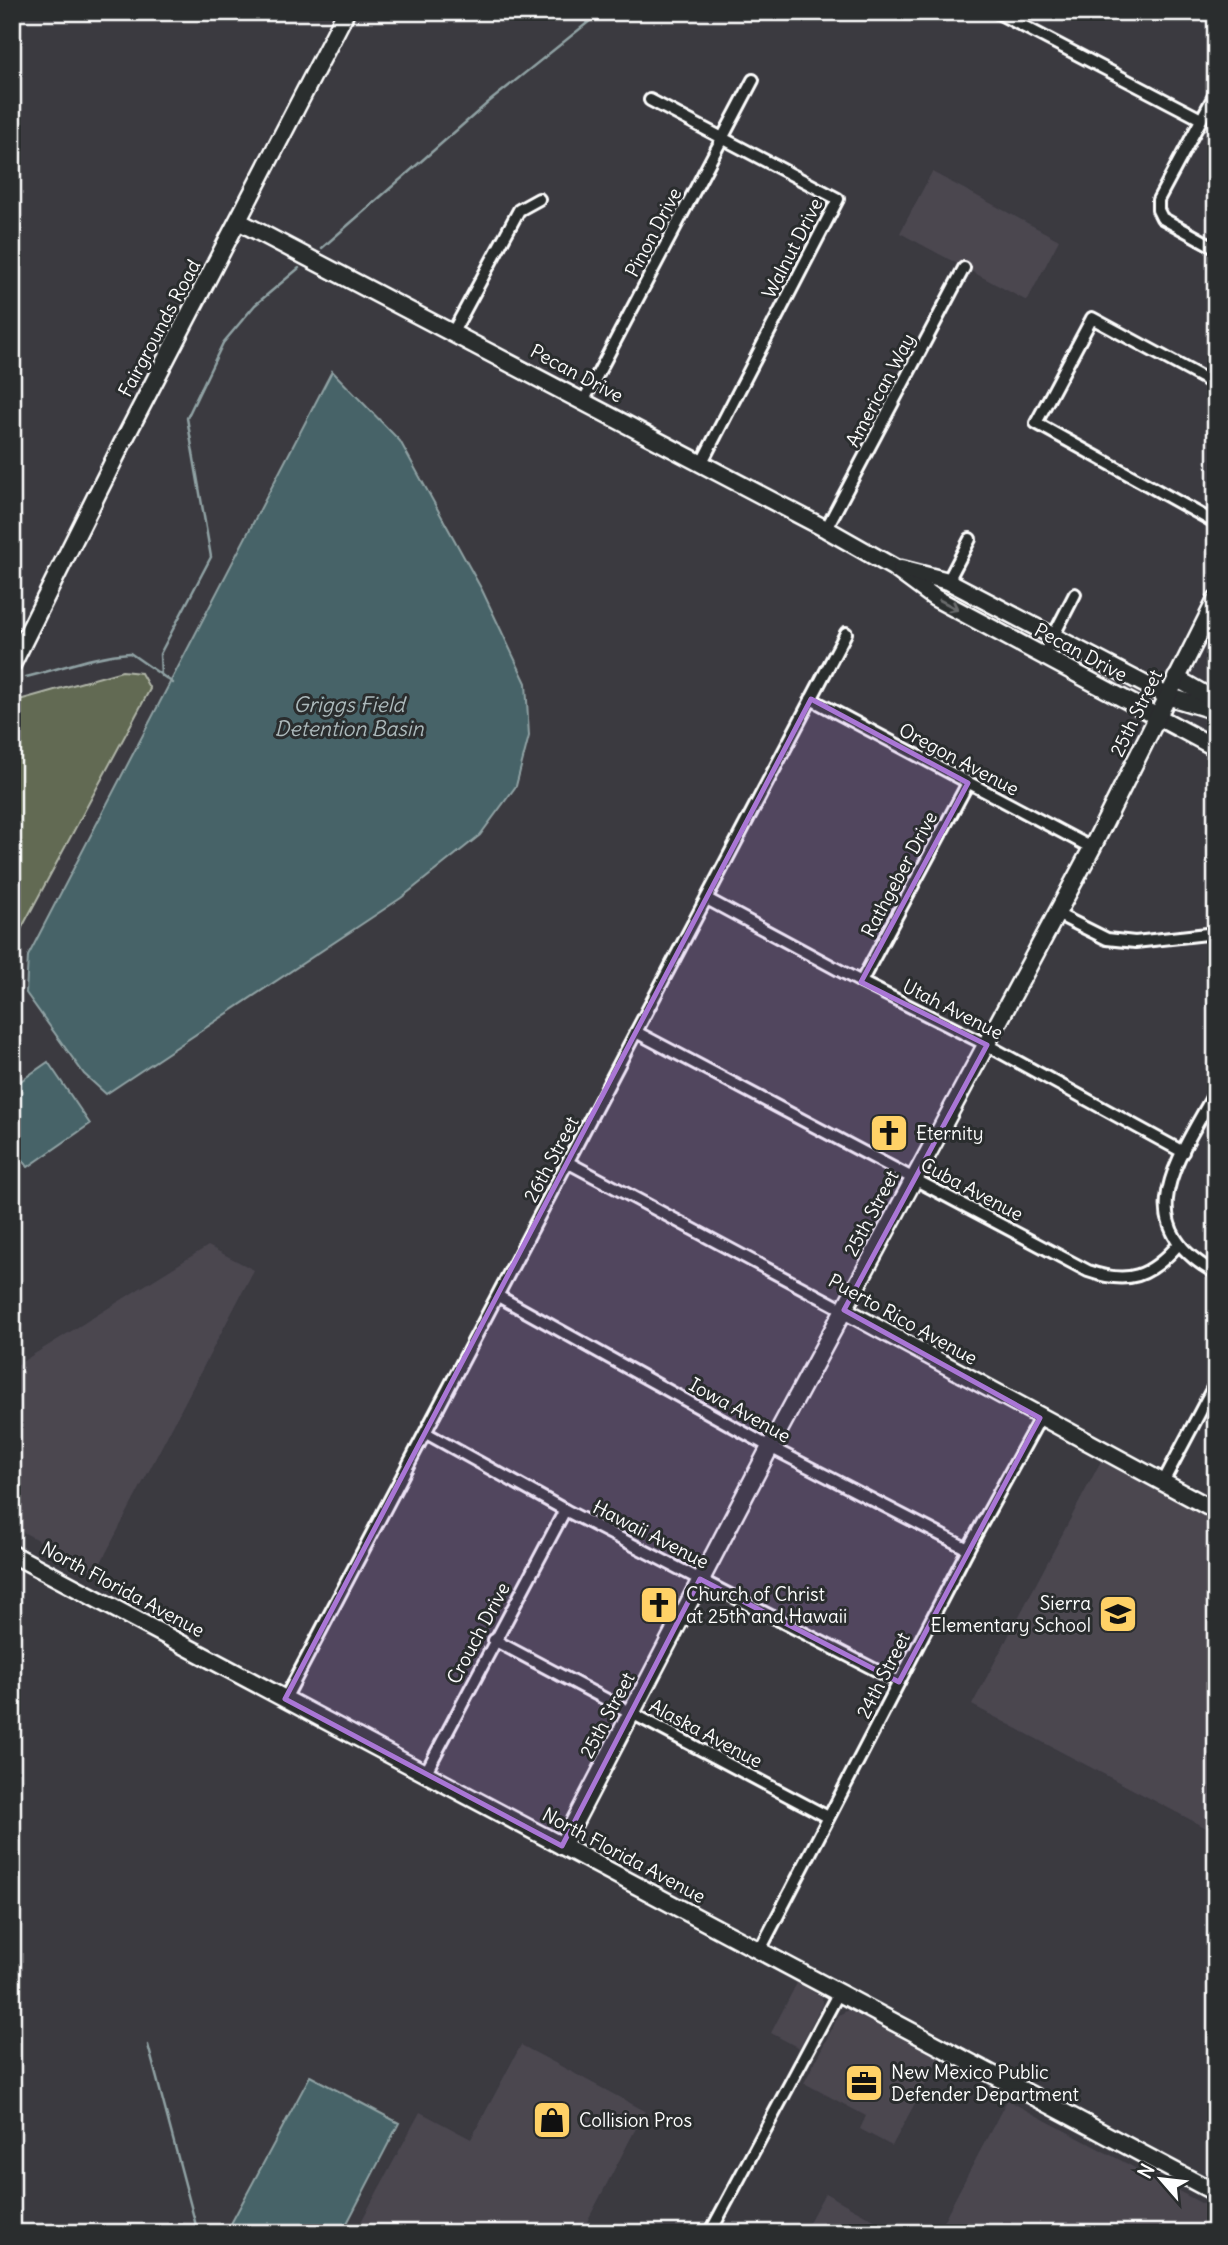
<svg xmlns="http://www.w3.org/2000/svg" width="1228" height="2245" font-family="Delius,sans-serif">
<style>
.built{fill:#4b4750}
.green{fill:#626b52;stroke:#b0b5a8;stroke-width:2}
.water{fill:#466468;stroke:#90a2a4;stroke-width:2}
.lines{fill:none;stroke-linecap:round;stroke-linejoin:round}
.stream{stroke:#90a2a4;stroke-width:2.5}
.street-casing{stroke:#fff;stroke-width:16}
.secondary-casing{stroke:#fff;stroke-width:21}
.street{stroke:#2a2d2e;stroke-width:10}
.secondary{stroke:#2a2d2e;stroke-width:16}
.oneway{stroke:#6a6c6d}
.marked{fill:#a976d5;fill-opacity:0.2;stroke:#a976d5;stroke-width:5;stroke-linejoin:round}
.labels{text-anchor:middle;stroke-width:6;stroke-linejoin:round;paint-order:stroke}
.street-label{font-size:19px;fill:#fff;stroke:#2a2d2e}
.poi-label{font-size:19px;fill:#fff;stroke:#2a2d2e;text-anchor:start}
.water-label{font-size:21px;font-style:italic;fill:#acb9bb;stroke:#2a2d2e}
</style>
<rect width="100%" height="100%" fill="#3b3a40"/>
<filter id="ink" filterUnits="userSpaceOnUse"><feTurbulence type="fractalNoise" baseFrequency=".0143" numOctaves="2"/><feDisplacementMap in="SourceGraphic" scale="14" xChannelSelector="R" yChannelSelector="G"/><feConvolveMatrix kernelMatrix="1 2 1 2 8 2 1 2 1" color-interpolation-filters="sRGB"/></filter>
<g filter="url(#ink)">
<g class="built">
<path d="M932,172l127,68 -32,61 -127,-68z"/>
<path d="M208,1246l46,24 -158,302 -84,-46v-158z"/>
<path d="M1101,1461l115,61v311l-244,-128z"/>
<path d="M797,1983l25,14v7l-23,44 -28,-15z"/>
<path d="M848,2010l91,48 -47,88 -32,-17 6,-13 -62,-33 35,-68z"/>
<path d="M521,2045l124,66 -64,122h-226l65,-121 51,27z"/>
<path d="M1007,2100l209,111v22h-279z"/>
<path d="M825,2193l73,40h-95z"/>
</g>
<path class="green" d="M122,671l19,2 9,16 -138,257v-244z"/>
<g class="water">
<path d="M332,371l68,70 82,149 44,93 3,53 -13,50 -36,49 -79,63 -295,196 -22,-20 -58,-81 2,-37z"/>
<path d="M48,1062l42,62 -62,43 -16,-23v-57z"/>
<path d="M310,2076l89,47 -57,110h-116z"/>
</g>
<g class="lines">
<g class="stream">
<path d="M322,248l168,-147 111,-89"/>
<path d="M161,676l-1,-22 51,-97 -24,-139 36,-75 32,-38 44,-37"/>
<path d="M26,677c34,-8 69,-22 104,-24l43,30"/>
<path d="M148,2045l50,188"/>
<path d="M12,2232l21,1"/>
</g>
<g class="street-casing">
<g id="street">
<path d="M996,12l205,107"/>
<path d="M1216,92l-58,108v10l4,8 54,30"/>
<path d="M650,100l188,99 -137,265"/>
<path d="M453,332l66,-122 20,-11"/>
<path d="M1216,385l-124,-67 -56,105 180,100"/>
<path d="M584,400l169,-320"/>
<path d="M826,529l138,-261"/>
<path d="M948,581l22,-42"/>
<path d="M1043,656l32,-62"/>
<path d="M811,699l281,149"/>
<path d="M707,899l154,83 126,63 196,107"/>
<path d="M1057,914l50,25 28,3 81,-9"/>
<path d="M861,982l107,-199"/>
<path d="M636,1032l452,239c40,14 62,6 90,-26"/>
<path d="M1216,1090c-35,66 -91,134 0,183"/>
<path d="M569,1163l275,147"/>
<path d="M498,1296l272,151 198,102"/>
<path d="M426,1433l139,77 334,172"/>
<path d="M1162,1484l54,-102"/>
<path d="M494,1640l334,177"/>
<path d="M285,1699l561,-1066"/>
<path d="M425,1774l140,-264"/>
<path d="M760,1950l208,-401 72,-131"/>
<path d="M710,2233l129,-241"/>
</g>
</g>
<g class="secondary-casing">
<g id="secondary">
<path d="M240,222l586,307 67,38 42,31 281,150"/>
<path d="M901,569l47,12 219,115 49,15"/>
<path d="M12,665l114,-229 220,-424"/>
<path d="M1176,678l40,23"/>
<path d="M844,1310l372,201"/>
<path d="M12,1554l1204,639"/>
<path d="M562,1846l208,-399 322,-599 124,-248"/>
</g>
</g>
<use href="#street" class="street"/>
<use href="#secondary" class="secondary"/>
</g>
<defs><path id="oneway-shaft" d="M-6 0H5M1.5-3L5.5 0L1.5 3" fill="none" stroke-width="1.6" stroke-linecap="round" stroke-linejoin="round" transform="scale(1.75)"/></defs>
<use class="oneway" href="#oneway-shaft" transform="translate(949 605) rotate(28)"/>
</g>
<path class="marked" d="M811,699l157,84 -107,199 126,63 -143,265 196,108 -141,264 -199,-103 -138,267 -277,-147z"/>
<defs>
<g id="church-square" transform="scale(2.0125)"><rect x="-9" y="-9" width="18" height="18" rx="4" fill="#ffd166" stroke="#2a2d2e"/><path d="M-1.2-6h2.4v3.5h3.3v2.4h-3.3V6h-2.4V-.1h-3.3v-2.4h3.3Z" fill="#111"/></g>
<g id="school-square" transform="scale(2.0125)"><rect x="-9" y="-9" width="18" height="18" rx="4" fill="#ffd166" stroke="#2a2d2e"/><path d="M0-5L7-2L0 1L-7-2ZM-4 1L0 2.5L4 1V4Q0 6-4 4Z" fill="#111"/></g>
<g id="office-square" transform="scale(2.0125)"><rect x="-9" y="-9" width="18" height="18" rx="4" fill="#ffd166" stroke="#2a2d2e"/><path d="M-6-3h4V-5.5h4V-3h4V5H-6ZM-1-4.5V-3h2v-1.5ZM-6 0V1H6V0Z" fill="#111"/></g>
<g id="shop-square" transform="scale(2.0125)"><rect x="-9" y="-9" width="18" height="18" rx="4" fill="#ffd166" stroke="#2a2d2e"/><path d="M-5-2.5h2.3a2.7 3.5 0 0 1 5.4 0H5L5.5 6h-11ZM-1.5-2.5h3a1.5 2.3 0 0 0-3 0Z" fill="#111"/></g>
</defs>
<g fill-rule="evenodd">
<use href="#church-square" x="889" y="1133"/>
<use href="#church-square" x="659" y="1605"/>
<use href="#school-square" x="1118" y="1614"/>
<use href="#office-square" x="864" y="2083"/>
<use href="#shop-square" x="552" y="2120"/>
</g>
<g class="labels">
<g class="street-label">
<text transform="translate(653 232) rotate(-62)" y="7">Pinon Drive</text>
<text transform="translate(792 248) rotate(-63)" y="7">Walnut Drive</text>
<text transform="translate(159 328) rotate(-62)" y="7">Fairgrounds Road</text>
<text transform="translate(577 373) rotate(28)" y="7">Pecan Drive</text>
<text transform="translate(880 390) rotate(-62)" y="7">American Way</text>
<text transform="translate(1081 652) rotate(28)" y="7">Pecan Drive</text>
<text transform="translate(1136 713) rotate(-64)" y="7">25th Street</text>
<text transform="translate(959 759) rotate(28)" y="7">Oregon Avenue</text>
<text transform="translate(899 874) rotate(-62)" y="7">Rathgeber Drive</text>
<text transform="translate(953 1009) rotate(27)" y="7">Utah Avenue</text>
<text transform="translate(551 1159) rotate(-62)" y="7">26th Street</text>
<text transform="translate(972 1189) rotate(28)" y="7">Cuba Avenue</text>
<text transform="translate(871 1213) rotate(-62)" y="7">25th Street</text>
<text transform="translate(903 1319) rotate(29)" y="7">Puerto Rico Avenue</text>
<text transform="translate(740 1410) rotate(29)" y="7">Iowa Avenue</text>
<text transform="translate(651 1534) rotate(27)" y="7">Hawaii Avenue</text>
<text transform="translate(123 1589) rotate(28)" y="7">North Florida Avenue</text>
<text transform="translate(478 1633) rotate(-62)" y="7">Crouch Drive</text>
<text transform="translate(883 1675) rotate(-63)" y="7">24th Street</text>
<text transform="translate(607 1715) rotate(-62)" y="7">25th Street</text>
<text transform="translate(706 1733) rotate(28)" y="7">Alaska Avenue</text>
<text transform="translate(624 1855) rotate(28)" y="7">North Florida Avenue</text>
</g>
<g class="poi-label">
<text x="916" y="1140">Eternity</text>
<text x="686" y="1601">Church of Christ<tspan x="686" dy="22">at 25th and Hawaii</tspan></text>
<text x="1091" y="1610" text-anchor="end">Sierra<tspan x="1091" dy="22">Elementary School</tspan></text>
<text x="891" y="2079">New Mexico Public<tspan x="891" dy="22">Defender Department</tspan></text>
<text x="579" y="2127">Collision Pros</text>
</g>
<g class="water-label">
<text x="349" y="712">Griggs Field<tspan x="349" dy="24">Detention Basin</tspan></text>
</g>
</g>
<rect width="1228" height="2245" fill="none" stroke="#2a2d2e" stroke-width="42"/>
<rect x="21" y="21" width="1186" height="2203" fill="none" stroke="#fff" stroke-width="2.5" filter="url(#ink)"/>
<g transform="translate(1161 2179) rotate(298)" stroke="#2a2d2e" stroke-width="5" paint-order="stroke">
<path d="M0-5L12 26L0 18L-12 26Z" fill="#ffffff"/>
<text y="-10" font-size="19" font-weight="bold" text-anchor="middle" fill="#ffffff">N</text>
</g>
</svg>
